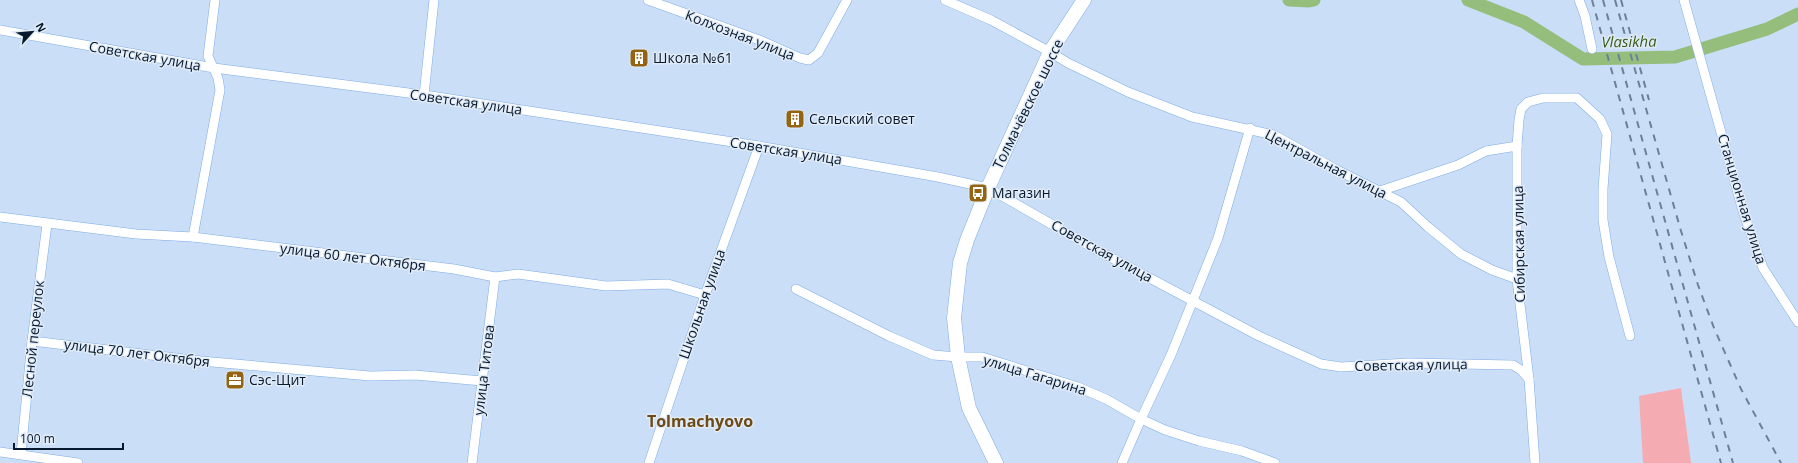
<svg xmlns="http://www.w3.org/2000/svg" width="1798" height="463" font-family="'Open Sans',sans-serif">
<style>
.green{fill:#f4acb2}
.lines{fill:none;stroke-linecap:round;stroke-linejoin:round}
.river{stroke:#95be7c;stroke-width:13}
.street-casing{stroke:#7dace6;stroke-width:10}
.primary-casing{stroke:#7dace6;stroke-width:15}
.street{stroke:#fff;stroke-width:9}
.primary{stroke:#fff;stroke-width:14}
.rail{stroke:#6e8097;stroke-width:2;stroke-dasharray:7 7;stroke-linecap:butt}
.labels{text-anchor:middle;stroke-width:3;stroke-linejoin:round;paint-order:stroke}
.street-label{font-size:14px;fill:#07192e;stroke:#e1ebf7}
.poi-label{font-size:14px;fill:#07192e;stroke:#e1ebf7;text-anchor:start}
.water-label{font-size:15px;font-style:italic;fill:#375c1a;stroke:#e1ebf7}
.quarter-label{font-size:16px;font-weight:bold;fill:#6d4b18;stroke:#e1ebf7}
</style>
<rect width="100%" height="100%" fill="#cbdef7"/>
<path class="green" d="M1681,388l10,75h-48l-4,-67z"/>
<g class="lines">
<g class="river">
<path d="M1289,0l20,1 5,-1"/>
<path d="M1468,0l56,22 59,37 92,-2 92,-28 31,-15"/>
</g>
<g class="street-casing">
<g id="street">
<path d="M648,0l114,41 38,17 9,2 9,-7 29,-53"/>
<path d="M945,0l46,20 59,32 18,11 60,29 64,25 82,18 63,35 64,32 27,25 33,27 31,16 25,9"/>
<path d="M1579,0l6,16 7,33"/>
<path d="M1684,0l59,211 20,57 35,54"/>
<path d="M0,30l214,38 210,27 335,51 179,31 50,11 107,61 164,87 62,28 20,3 67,-4 105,2 8,5 8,9"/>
<path d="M424,95l10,-95"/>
<path d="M1380,191l78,-26 28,-14 31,-5"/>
<path d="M0,217l136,17 57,3 261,32 41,8 23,-3 88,12 62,-2 37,11"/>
<path d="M193,237l27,-147 -2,-12 -10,-22 7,-56"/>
<path d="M796,289l93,47 44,19 25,2h24l96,30 28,12 35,20 24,11 34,11 43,10 33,12"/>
<path d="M32,341l169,20 169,15 45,-1 67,6"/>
<path d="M0,452l78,11"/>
<path d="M21,454l11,-113 15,-117"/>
<path d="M472,463l23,-186"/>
<path d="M649,463l56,-168 54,-149"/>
<path d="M1122,463l19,-44 30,-64 47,-117 32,-110"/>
<path d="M1535,463l-6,-84 -12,-100v-133l2,-26 2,-11 7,-7 15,-4h34l23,21 7,15 -4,55v31l6,37 21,79"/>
</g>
</g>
<g class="primary-casing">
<path id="primary" d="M996,463l-27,-55 -11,-51 -4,-39 6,-55 7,-23 21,-52 62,-136 34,-52"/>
</g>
<use href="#street" class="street"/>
<use href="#primary" class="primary"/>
<g class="rail">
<path d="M1592,0l129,463"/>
<path d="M1603,0l130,463"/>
<path d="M1615,0l66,231 17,54 16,43 27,61 40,74"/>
<path d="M1621,0l28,100"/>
</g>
</g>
<defs>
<g id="building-square" transform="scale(1)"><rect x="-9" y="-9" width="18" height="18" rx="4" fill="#946413" stroke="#e1ebf7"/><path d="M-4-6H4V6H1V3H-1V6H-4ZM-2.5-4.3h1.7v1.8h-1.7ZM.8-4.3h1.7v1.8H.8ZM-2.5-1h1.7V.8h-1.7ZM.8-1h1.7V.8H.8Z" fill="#fff"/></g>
<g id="bus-square" transform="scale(1)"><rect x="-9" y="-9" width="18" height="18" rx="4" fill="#946413" stroke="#e1ebf7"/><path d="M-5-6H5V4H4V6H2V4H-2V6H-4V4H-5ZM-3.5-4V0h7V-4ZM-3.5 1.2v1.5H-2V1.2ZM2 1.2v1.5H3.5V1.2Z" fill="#fff"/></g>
<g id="office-square" transform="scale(1)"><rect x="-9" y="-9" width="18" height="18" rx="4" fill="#946413" stroke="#e1ebf7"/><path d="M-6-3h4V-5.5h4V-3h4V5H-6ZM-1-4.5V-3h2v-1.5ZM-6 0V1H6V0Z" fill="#fff"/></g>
</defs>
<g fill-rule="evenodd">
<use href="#building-square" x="639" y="58"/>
<use href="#building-square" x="795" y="119"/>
<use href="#bus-square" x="978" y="193"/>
<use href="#office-square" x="235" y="380"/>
</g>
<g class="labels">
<g class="street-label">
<text transform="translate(740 35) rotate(21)" y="5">Колхозная улица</text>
<text transform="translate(145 56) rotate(10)" y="5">Советская улица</text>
<text transform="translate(466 102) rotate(8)" y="5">Советская улица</text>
<text transform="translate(1028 104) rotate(-64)" y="5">Толмачёвское шоссе</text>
<text transform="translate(786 151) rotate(9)" y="5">Советская улица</text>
<text transform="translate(1326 164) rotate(27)" y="5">Центральная улица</text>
<text transform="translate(1742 199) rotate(73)" y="5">Станционная улица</text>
<text transform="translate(1519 244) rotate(-91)" y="5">Сибирская улица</text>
<text transform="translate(1102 251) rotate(29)" y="5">Советская улица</text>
<text transform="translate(353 257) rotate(7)" y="5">улица 60 лет Октября</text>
<text transform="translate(702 304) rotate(-71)" y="5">Школьная улица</text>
<text transform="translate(33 339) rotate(-84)" y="5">Лесной переулок</text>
<text transform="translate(137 353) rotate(7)" y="5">улица 70 лет Октября</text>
<text transform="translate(1411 365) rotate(-1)" y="5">Советская улица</text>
<text transform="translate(484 370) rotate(-83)" y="5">улица Титова</text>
<text transform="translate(1035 375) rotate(17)" y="5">улица Гагарина</text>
</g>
<g class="poi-label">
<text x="653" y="63">Школа №61</text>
<text x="809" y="124">Сельский совет</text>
<text x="992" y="198">Магазин</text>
<text x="249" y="385">Сэс-Щит</text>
</g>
<g class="water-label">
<text transform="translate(1629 42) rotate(-1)" y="5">Vlasikha</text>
</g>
<g class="quarter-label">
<text x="700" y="427">Tolmachyovo</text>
</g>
</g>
<g transform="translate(32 32) rotate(63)" stroke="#e1ebf7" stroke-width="3" paint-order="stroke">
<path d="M0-3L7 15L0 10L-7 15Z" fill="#07192e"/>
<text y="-6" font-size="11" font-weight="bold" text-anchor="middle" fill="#07192e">N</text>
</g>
<path d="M14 443v6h109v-6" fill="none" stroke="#07192e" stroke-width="2"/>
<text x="20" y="443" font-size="12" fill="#07192e" stroke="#e1ebf7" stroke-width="3" paint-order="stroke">100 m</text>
</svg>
